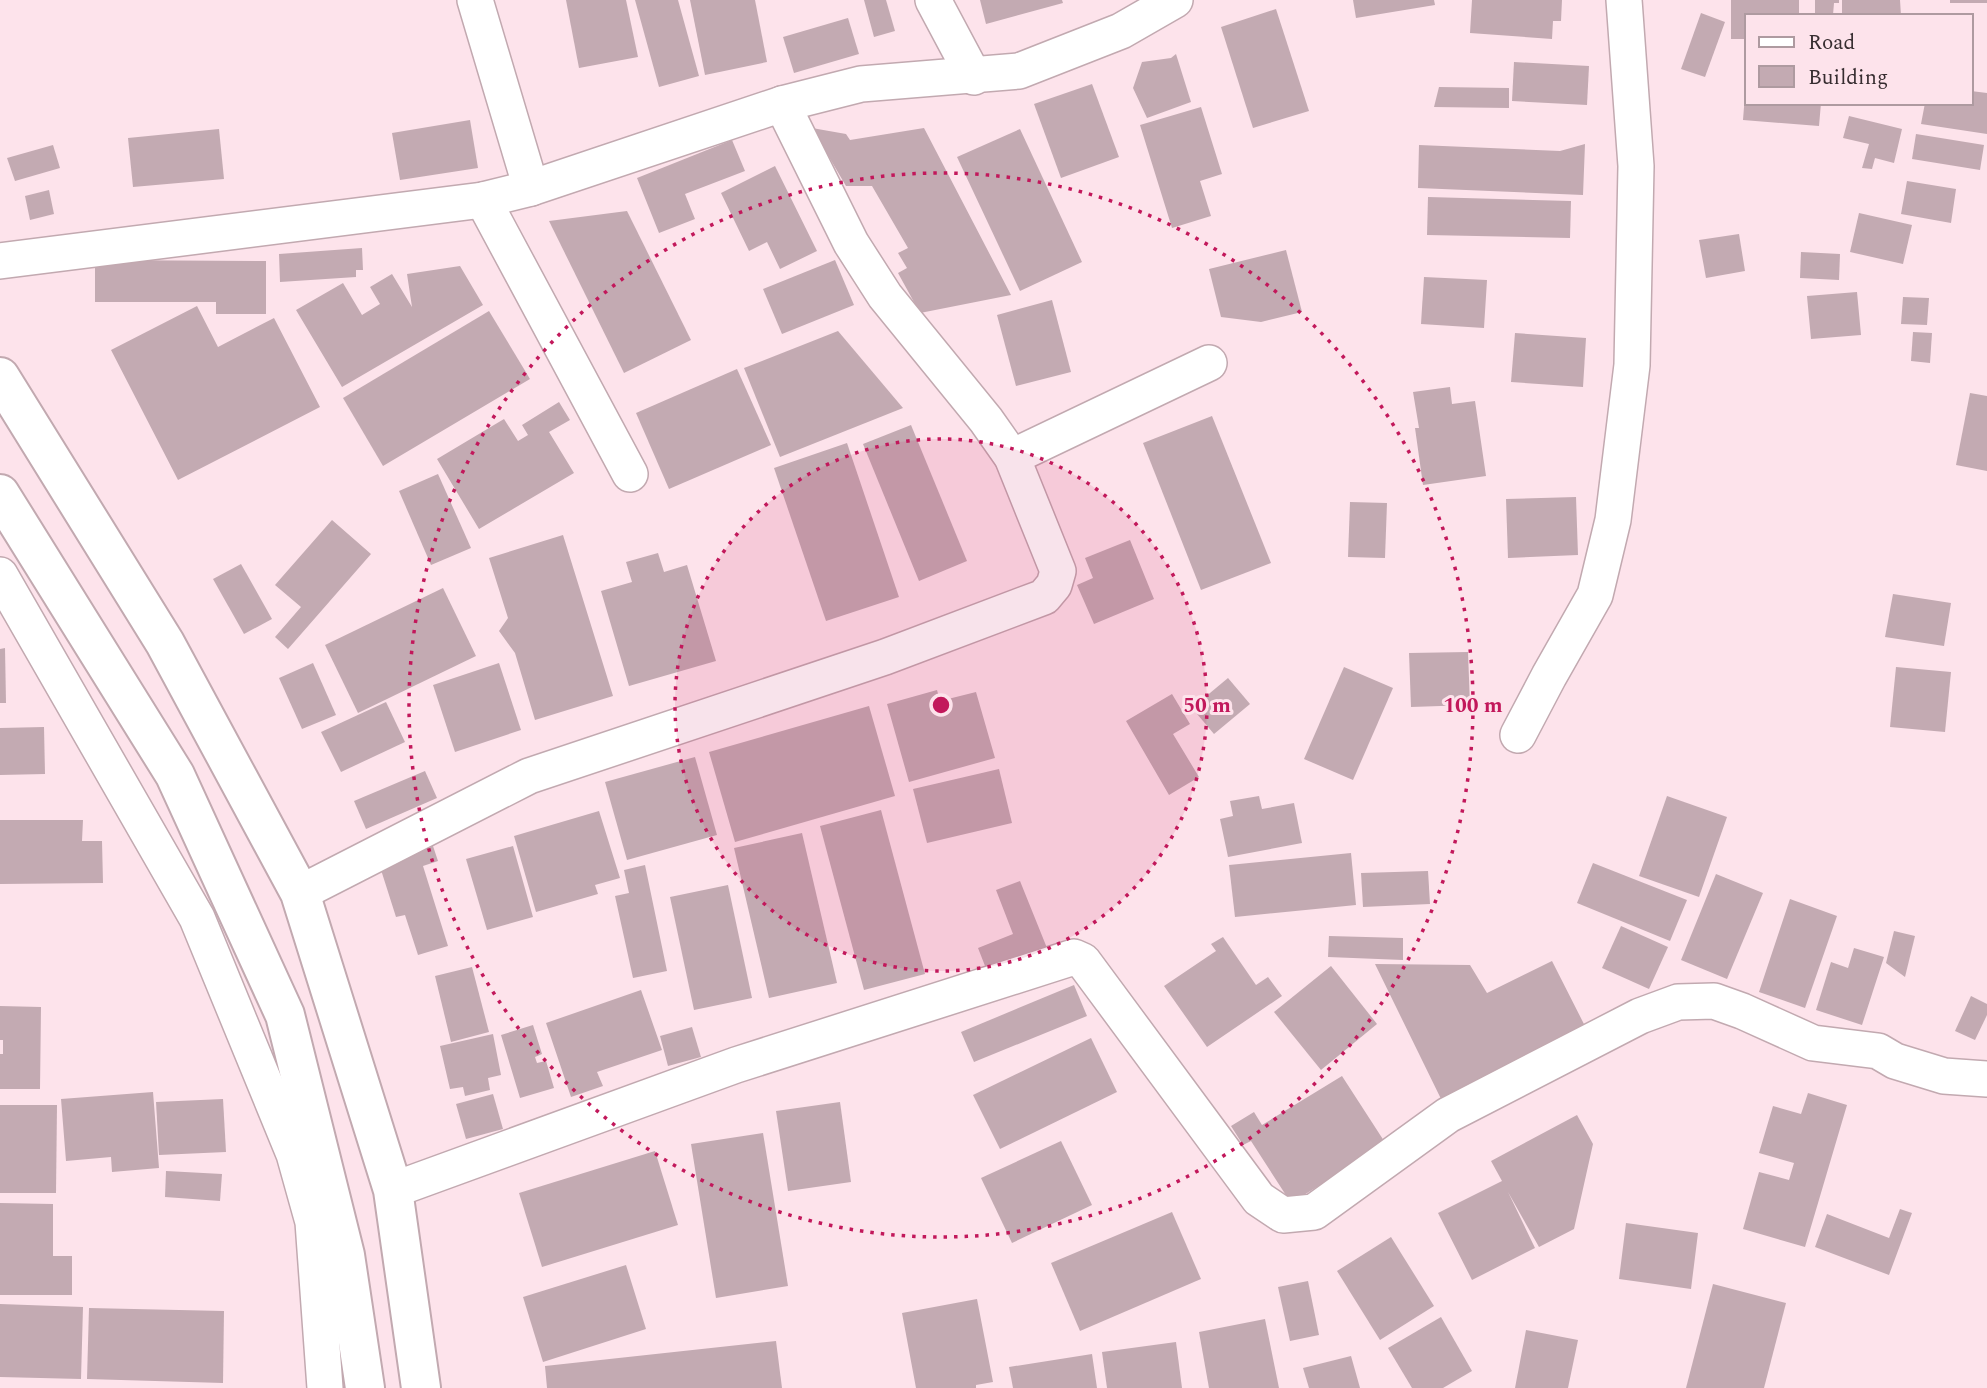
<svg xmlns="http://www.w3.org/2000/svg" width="1987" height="1388" font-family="Spectral,serif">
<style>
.building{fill:#c3aab2}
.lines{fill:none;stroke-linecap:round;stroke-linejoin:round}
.minor-casing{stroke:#c2a9b0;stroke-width:38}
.tertiary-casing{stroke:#c2a9b0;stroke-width:42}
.minor{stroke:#fff;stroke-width:35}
.tertiary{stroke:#fff;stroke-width:38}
.ring{fill:none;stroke:#c2185b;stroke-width:3.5;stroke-dasharray:3.5 7}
.centre{fill:#c2185b;stroke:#fde3eb;stroke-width:3.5}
.ring-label{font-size:21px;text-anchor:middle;font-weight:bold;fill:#c2185b;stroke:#fde3eb;stroke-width:6;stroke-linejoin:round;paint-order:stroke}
</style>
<rect width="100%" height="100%" fill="#fde3eb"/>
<g class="building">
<path d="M566,0h60l12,57 -59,11z"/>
<path d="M635,0h43l21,76 -40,11z"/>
<path d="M690,0h65l12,62 -62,13z"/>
<path d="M864,0h22l9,31 -21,6z"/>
<path d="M980,0h82l1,3 -77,21z"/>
<path d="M1353,0h81l1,5 -79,13z"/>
<path d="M1472,0h90l-1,21h-8l-1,18 -82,-6z"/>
<path d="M1731,0h68v16h-52v23h-16z"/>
<path d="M1815,0h24v3h-5l-1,12 -18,1z"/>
<path d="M1842,0h58l1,16h-59z"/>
<rect x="1950" y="0" width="37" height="3"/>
<path d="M1276,9l33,102 -56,17 -32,-101z"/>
<path d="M1701,13l24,9 -20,55 -24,-8z"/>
<path d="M848,18l11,36 -65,19 -11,-36z"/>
<path d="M1176,54l15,48 -44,16 -14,-30 9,-26 29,-4z"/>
<path d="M1514,62l75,4 -2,39 -75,-4z"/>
<path d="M1092,84l27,73 -58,21 -27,-74z"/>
<path d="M1439,87l70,1v20l-75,-1z"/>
<path d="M1971,91l16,2v41l-66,-10 4,-21h46z"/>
<path d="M1745,94h2v9h74l-2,23 -76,-6z"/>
<path d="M1201,107l21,67 -22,7 11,35 -39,12 -32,-103z"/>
<path d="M1849,116l53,13 -8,34 -19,-5 -3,11 -10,-1 7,-24 -26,-6z"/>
<path d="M470,120l8,48 -78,12 -8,-47z"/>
<path d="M812,128l34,6 4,6 74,-12 87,167 -91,18 -22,-40 9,-5 -9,-15 10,-5 -36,-62h-26z"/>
<path d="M219,129l5,50 -91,8 -5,-49z"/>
<path d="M1020,129l62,133 -62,29 -63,-134z"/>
<path d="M1916,134l68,11 -4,25 -68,-11z"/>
<path d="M732,140l13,31 -60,23 10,25 -36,14 -22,-55z"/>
<path d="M1585,144l-2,51 -165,-7 1,-43 141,6z"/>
<path d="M53,145l7,23 -45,13 -8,-23z"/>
<path d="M775,166l42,85 -37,18 -13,-27 -18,9 -28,-58z"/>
<path d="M1907,181l49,8 -5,34 -50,-9z"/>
<path d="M49,190l5,24 -24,6 -5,-24z"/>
<path d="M1428,197l143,4 -1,37 -143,-3z"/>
<path d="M627,211l64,129 -67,33 -75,-152z"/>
<path d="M1859,213l53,12 -9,39 -53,-12z"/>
<path d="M1739,234l6,37 -39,7 -7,-38z"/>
<path d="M362,248l1,22h-7v7l-76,5 -1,-28z"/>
<path d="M1286,250l16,62 -41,10 -40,-5 -12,-48z"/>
<path d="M1801,252l39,2 -1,26 -39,-2z"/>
<path d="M95,260l171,1v53h-50v-12h-121z"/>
<path d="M835,260l19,45 -72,29 -19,-45z"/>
<path d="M460,266l23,39 -141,82 -46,-77 47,-27 19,32 18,-11 -10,-17 22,-13 20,33 -5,-33z"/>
<path d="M1424,277l63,3 -3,48 -63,-4z"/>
<path d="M1857,292l4,43 -50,4 -4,-43z"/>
<path d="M1903,297l26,1 -2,27 -26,-1z"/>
<path d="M1052,300l19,72 -55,14 -19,-71z"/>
<path d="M197,306l21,41 56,-29 46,89 -142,73 -67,-130z"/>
<path d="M489,311l41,68 -147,87 -40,-68z"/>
<path d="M838,331l65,77 -123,49 -36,-89z"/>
<path d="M1913,332l19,1 -2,30 -19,-2z"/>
<path d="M1515,333l71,5 -3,49 -72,-5z"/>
<path d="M737,369l34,76 -102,44 -33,-76z"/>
<path d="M1450,387l2,17 23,-3 11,75 -63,9 -8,-57h4l-6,-36z"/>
<path d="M1970,393l17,3v75l-31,-6z"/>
<path d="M559,402l11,18 -21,12 25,41 -95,56 -42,-70 67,-40 14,22 10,-6 -6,-10z"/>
<path d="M1212,416l59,147 -70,27 -58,-147z"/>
<path d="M911,425l56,136 -48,20 -56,-137z"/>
<path d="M847,443l52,154 -73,24 -52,-153z"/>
<path d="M438,474l33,74 -40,17 -32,-74z"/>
<path d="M1576,497l2,58 -70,3 -2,-59z"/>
<path d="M1350,502l37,1 -2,55 -37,-1z"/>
<path d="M332,520l39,34 -83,95 -13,-12 26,-30 -26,-22z"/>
<path d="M563,535l50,161 -78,24 -20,-67 -16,-22 9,-13 -19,-60z"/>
<path d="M1130,540l24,59 -60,25 -17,-39 16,-7 -8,-20z"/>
<path d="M658,553l6,19 23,-7 29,96 -87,25 -28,-95 31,-9 -6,-20z"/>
<path d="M241,564l31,55 -28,15 -31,-55z"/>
<path d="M443,588l33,68 -118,57 -33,-68z"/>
<path d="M1893,594l58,9 -7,43 -59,-9z"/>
<path d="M5,648l1,55h-6v-54z"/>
<path d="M1468,652l2,53 -59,2 -2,-54z"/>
<path d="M313,663l23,52 -34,14 -23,-51z"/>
<path d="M499,663l22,67 -66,22 -22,-67z"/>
<path d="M1344,667l49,21 -40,92 -49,-21z"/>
<path d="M1896,667l55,5 -6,60 -55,-5z"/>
<path d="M1228,678l22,26 -36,30 -22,-26z"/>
<path d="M937,690l3,11 36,-9 19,66 -86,24 -22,-78z"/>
<path d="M1172,694l18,30 -17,10 26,43 -30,18 -43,-74z"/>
<path d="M386,702l19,40 -64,30 -20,-40z"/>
<path d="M869,706l26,90 -160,46 -26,-90z"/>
<path d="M44,727l1,47 -45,1v-47z"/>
<path d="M695,757l22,78 -90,25 -22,-78z"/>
<path d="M999,769l13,54 -85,20 -14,-54z"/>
<path d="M425,771l12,27 -71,31 -12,-28z"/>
<path d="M1259,796l3,13 32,-6 8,40 -74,14 -8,-38 13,-3 -3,-15z"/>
<path d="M1667,796l60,21 -28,80 -60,-21z"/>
<path d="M881,810l44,164 -61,16 -44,-164z"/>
<path d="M599,811l21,67 -25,7 3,9 -62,18 -22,-76z"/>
<path d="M0,820h83l-1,21h20l1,42 -103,1z"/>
<path d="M802,833l35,150 -68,15 -35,-150z"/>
<path d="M429,834l9,27 -15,5 25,80 -30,9 -13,-40 -9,2 -21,-66z"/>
<path d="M513,846l20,71 -46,13 -21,-71z"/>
<path d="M1351,853l5,52 -121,12 -6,-52z"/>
<path d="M1593,863l94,37 -17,41 -93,-38z"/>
<path d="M645,865l22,106 -34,7 -18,-82 14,-3 -5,-23z"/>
<path d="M1428,871l2,33 -67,3 -2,-34z"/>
<path d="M1716,874l47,19 -36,86 -46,-19z"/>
<path d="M1020,881l27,67 -60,23 -9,-23 35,-14 -17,-44z"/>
<path d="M728,885l24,113 -58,12 -24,-113z"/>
<path d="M1790,899l47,17 -32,92 -46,-16z"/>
<path d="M1621,926l47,21 -19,42 -47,-21z"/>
<path d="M1894,931l21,5 -10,41 -19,-14z"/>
<path d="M1329,936l74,2v22l-75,-3z"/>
<path d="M1223,937l33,48 12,-8 14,19 -75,51 -43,-61 52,-35 -5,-7z"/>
<path d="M1854,948l30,9 -22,68 -46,-15 15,-48 17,6z"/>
<path d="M1552,961l35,69 -144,73 -68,-139 95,1 17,28z"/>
<path d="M1331,966l46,58 -56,46 -47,-58z"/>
<path d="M472,967l17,65 -38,10 -16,-66z"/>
<path d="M1074,985l13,31 -113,46 -13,-30z"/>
<path d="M641,990l21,60 -65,22 6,14 -32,11 -25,-74z"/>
<path d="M1971,996l16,8v11l-12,25 -20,-9z"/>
<path d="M0,1006l41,1 -1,82h-40v-35h3v-14h-3z"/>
<path d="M533,1025l9,29 -7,3 2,6 9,-2 8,27 -34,10 -19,-63z"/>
<path d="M692,1027l9,30 -33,9 -8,-30z"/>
<path d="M493,1034l8,41 -13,3 2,12 -25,6 -2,-9 -13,2 -10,-43z"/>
<path d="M1091,1038l26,54 -117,57 -27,-54z"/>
<path d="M1342,1076l44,68 -95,59 -40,-62 -8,4 -12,-19 23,-14 8,13z"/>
<path d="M153,1092l6,76 -47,4 -1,-15 -45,4 -5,-62z"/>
<path d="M1808,1093l39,12 -42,142 -62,-18 16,-57 30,8 5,-17 -35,-10 14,-47 28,8z"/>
<path d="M493,1094l10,35 -37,10 -10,-35z"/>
<path d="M223,1099l3,53 -67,3 -3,-53z"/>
<path d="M840,1102l11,80 -63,9 -12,-80z"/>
<path d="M0,1105h57l-1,88h-56z"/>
<path d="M1577,1115l16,29 -19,85 -35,18 -31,-55 27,56 -63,32 -34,-67 64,-32 -11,-20z"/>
<path d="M763,1133l25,153 -72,12 -25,-154z"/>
<path d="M1061,1141l31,64 -80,38 -31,-65z"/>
<path d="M655,1151l23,74 -136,42 -23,-74z"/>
<path d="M166,1171l56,3 -2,27 -55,-4z"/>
<path d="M0,1203l53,1v52h19v39h-72z"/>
<path d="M1900,1209l12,4 -23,62 -74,-28 12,-33 62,24z"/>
<path d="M1172,1212l29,67 -121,52 -29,-68z"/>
<path d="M1626,1223l72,10 -7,56 -72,-10z"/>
<path d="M1391,1237l43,69 -54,34 -43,-69z"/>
<path d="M626,1265l20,64 -103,33 -20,-65z"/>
<path d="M1308,1281l11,54 -29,6 -12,-54z"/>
<path d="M1713,1284l73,19 -22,85h-78z"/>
<path d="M977,1299l16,83 -17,3v3h-60l-14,-75z"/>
<path d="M0,1304l83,3 -2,72 -81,-2z"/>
<path d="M89,1308l135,3 -1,72 -136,-4z"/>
<path d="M1441,1317l31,54 -29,17h-31l-24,-40z"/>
<path d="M1265,1319l14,69h-70l-10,-56z"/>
<path d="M1526,1330l52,10 -10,48h-53z"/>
<path d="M776,1341l6,47h-235l-2,-22z"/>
<path d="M1176,1342l6,46h-75l-5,-36z"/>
<path d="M1092,1354l5,34h-84l-4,-21z"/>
<path d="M1351,1356l9,32h-51l-6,-20z"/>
</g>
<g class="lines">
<g class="minor-casing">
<g id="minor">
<path d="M475,0l56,188"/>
<path d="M933,0l41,77"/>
<path d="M483,200l147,274"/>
<path d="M0,261l483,-61 48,-12 251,-84 79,-20 158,-13 102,-40 54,-31"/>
<path d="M1012,457l197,-94"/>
<path d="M0,575l197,343 97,236 19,68 12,166"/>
<path d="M1518,735l31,-59 46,-81 18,-75 19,-155 4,-199 -12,-166"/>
<path d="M300,893l229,-117 356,-119 159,-60 10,-12 4,-14 -46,-114 -26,-37 -101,-124 -34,-53 -69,-139"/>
<path d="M393,1190l343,-125 338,-108 9,4 176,238 24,16 31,-3 134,-97 192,-99 38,-14 36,-1 28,10 71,32 65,8 17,10 49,15 43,3"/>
</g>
</g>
<g class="tertiary-casing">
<g id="tertiary">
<path d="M0,377l165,266 135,250 93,297 28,198"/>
<path d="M0,494l175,281 110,240 60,240 20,133"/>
</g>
</g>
<use href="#minor" class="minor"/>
<use href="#tertiary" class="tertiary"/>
</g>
<circle cx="941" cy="705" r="266" fill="#c2185b" fill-opacity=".12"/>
<g class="ring">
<circle cx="941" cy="705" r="266"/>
<circle cx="941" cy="705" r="532"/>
</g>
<circle cx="941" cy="705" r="10" class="centre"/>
<g class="ring-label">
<text x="1207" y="712">50 m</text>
<text x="1473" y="712">100 m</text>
</g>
<rect x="1745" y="14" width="228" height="91" fill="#fde3eb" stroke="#ae9aa0" stroke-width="2"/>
<rect x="1759" y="37" width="35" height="10" fill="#ffffff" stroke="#ae9aa0" stroke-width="2"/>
<text x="1808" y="49" font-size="21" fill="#372d30">Road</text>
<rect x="1759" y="66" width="35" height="21" fill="#c3aab2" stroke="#ae9aa0" stroke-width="2"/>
<text x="1808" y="84" font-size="21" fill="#372d30">Building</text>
</svg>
